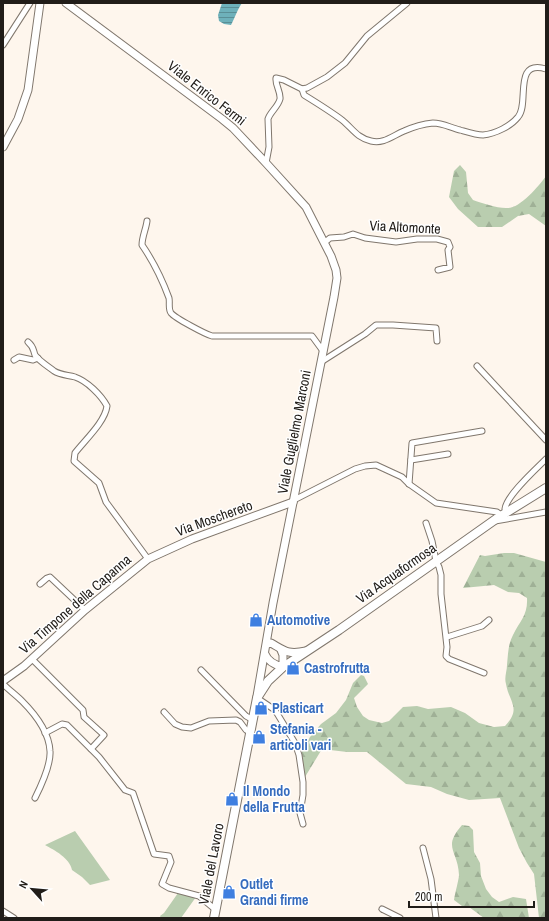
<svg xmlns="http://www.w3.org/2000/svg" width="549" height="921" font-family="'Archivo Narrow',sans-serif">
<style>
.green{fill:#b9cdaf}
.forest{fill:url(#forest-firs)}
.water{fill:url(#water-rules)}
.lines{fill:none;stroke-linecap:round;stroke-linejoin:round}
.street-casing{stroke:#80776d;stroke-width:7}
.secondary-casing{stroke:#80776d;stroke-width:9}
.primary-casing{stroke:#80776d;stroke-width:10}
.street{stroke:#fff;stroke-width:5}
.secondary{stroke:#fff;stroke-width:7}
.primary{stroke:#fff;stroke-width:8}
.labels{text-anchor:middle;stroke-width:3;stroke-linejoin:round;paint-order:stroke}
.street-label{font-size:14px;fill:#211d19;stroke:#fff}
.shop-label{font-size:14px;font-weight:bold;fill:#366cbe;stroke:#fff;text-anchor:start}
</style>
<defs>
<pattern id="forest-firs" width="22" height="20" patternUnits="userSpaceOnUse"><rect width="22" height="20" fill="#b9cdaf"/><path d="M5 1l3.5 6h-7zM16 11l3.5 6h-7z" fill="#9fb096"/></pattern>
<pattern id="water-rules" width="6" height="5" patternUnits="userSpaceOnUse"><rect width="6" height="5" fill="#6eb1ba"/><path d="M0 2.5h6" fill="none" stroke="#5a8f96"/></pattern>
</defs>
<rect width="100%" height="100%" fill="#fef6ed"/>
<g class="green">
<path d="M75,831l35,49 -20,5 -8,-8 -10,-7c-2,-12 -18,-20 -27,-25z"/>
<path d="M178,893l18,4 -15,21h-20l-1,-2 4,-3z"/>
</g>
<g class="forest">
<path d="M460,165l6,7 2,21 5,7c9,3 26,9 35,8 12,0 31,-22 38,-32v50l-17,-12 -11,2 -16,11h-24l-20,-18 -9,-12 5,-26z"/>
<path d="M504,553h10l32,9v356h-7l-5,-44 -7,-11 -8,-15 -19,-50 -31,2 -22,-6 -16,-7 -25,-3 -39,-32h-20l-25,-3 -17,28 -4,-30 5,-3 4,-7 11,-13 15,-11 10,-13 7,-17 8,-8 3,1 4,8 -14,14 3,9 6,9 6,4 13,3 7,-2 14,-14 14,-1 11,3 23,-2 14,6 14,10 15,4 11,-1c17,-18 4,-24 1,-42 -2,-6 1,-13 1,-19 1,-10 1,-21 6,-30 7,-14 15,-20 14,-37l-8,-5 -11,-1 -14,-7 -31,3 17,-33 5,1z"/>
<path d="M462,825l7,1 4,4 1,22 6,11 1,13 5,13 6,8 7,5 14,-5 13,2 3,19h-45l-15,-11 -7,-1 -8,-6c1,-7 5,-21 5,-25 -1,-25 -17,-27 3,-50z"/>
</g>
<path class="water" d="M222,3h20c-5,7 -7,15 -11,22l-7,-1 -5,-3 -1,-6z"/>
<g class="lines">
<g class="street-casing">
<g id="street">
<path d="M3,45l27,-42"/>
<path d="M302,89l2,6c13,8 26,16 38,25 10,8 15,18 29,21 13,3 21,-5 33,-10 9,-4 19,-7 29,-8 10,0 18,5 27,7 7,2 16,5 23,5 12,-1 28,-9 35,-18 12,-13 -6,-58 28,-48"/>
<path d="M266,163l3,-16 -1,-28c2,-7 10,-12 12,-20 1,-7 -5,-14 -4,-21l8,2 18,9 5,-1 20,-11 18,-14 22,-27 40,-33"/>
<path d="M147,221c-1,8 -5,16 -5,24 11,16 20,34 27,53 1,4 -1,11 2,15 4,5 34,21 41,23h100l11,15"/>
<path d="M324,243l6,-5 14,-1 9,-3 12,4 31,4 21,-3h20l11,3 2,5 -2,3 2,17 -12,3"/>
<path d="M28,342c6,5 5,8 7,13 4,6 14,12 19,16 6,4 14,4 21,6 12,4 26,18 32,29 -2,16 -22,34 -32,47l-1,8 25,22 7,19 42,57"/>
<path d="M14,360l5,-3 14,3 5,-2"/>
<path d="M321,362l44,-28 11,-9h17l43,3 1,13"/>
<path d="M477,366l69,74"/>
<path d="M411,460l37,-6"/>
<path d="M409,484l3,-41 70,-12"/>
<path d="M294,500l61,-31 10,-3 11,-1 26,12 7,7 27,19 61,9 4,3"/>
<path d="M506,512l-1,-3c1,-13 31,-40 41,-50"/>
<path d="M495,521l51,-9"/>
<path d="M426,523l6,18 4,20 3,6 2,8v19l6,53 -1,9 3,3 35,14"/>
<path d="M40,584l7,-6 3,-1 35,33"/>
<path d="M447,637l35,-11 7,-6"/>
<path d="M32,659l51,51 1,7 20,18 -13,14"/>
<path d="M201,670l45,46 7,4"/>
<path d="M3,684c6,6 13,11 19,17 13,13 27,31 28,50 1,13 -9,35 -15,47"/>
<path d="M257,698l18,12 20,33 4,12 4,27v13l-3,18 3,11"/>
<path d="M164,712l11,12 7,3 9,1 18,-7 27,-1 4,2 6,8 4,2"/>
<path d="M45,733l17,-9 5,1 32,32 26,33 8,3 21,61 15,2 2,6 -9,22 7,4 30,8 17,14"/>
<path d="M423,848l8,31 5,39"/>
<path d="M382,909l18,9"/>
<path d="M3,911l11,7"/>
</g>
</g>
<g class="secondary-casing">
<g id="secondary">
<path d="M66,3l156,116 11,9 33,35 40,44 25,49 5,14 1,8 -3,19 -61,306 -16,93"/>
<path d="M3,147l15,-28 10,-29 12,-87"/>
<path d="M267,644l4,-1c14,8 17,12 35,8"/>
<path d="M265,654c3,8 10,11 18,13v-12l-2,-5"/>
<path d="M3,681l21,-15 61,-56 63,-51 44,-20 101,-37"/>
</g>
</g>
<g class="primary-casing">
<path id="primary" d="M214,918l43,-220 11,-17 15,-14 56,-37 157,-111 50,-31"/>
</g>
<use href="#street" class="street"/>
<use href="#secondary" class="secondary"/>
<use href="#primary" class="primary"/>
</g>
<defs>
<g id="shop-bare" transform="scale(1.08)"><path d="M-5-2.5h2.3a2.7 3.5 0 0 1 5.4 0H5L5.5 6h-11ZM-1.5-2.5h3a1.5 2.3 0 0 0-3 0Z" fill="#3f7fe0" stroke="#fff" stroke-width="2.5" paint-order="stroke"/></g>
</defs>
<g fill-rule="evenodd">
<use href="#shop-bare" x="256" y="620"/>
<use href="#shop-bare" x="293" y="668"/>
<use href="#shop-bare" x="261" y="708"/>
<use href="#shop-bare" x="259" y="737"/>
<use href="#shop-bare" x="232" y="799"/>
<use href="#shop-bare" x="229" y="892"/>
</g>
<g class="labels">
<g class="street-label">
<text transform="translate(207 93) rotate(38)" y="5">Viale Enrico Fermi</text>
<text transform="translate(405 227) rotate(3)" y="5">Via Altomonte</text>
<text transform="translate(294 432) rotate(-79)" y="5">Viale Guglielmo Marconi</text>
<text transform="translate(214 518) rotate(-20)" y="5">Via Moschereto</text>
<text transform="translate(396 573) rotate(-35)" y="5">Via Acquaformosa</text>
<text transform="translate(75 604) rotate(-41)" y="5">Via Timpone della Capanna</text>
<text transform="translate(211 864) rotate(-79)" y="5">Viale del Lavoro</text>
</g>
<g class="shop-label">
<text x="267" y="625">Automotive</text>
<text x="304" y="673">Castrofrutta</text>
<text x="272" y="713">Plasticart</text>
<text x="270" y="734">Stefania -<tspan x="270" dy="16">articoli vari</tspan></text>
<text x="243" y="796">Il Mondo<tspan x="243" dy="16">della Frutta</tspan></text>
<text x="240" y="889">Outlet<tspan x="240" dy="16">Grandi firme</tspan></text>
</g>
</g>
<rect width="549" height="921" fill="none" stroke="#211d19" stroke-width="8"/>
<g transform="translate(32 889) rotate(297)" stroke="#ffffff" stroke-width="3" paint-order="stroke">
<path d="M0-3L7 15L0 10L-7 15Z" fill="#211d19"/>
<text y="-6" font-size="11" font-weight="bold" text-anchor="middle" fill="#211d19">N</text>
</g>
<path d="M409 901v6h125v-6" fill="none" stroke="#211d19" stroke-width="2"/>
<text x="415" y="901" font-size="12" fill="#211d19" stroke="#ffffff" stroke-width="3" paint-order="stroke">200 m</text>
</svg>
